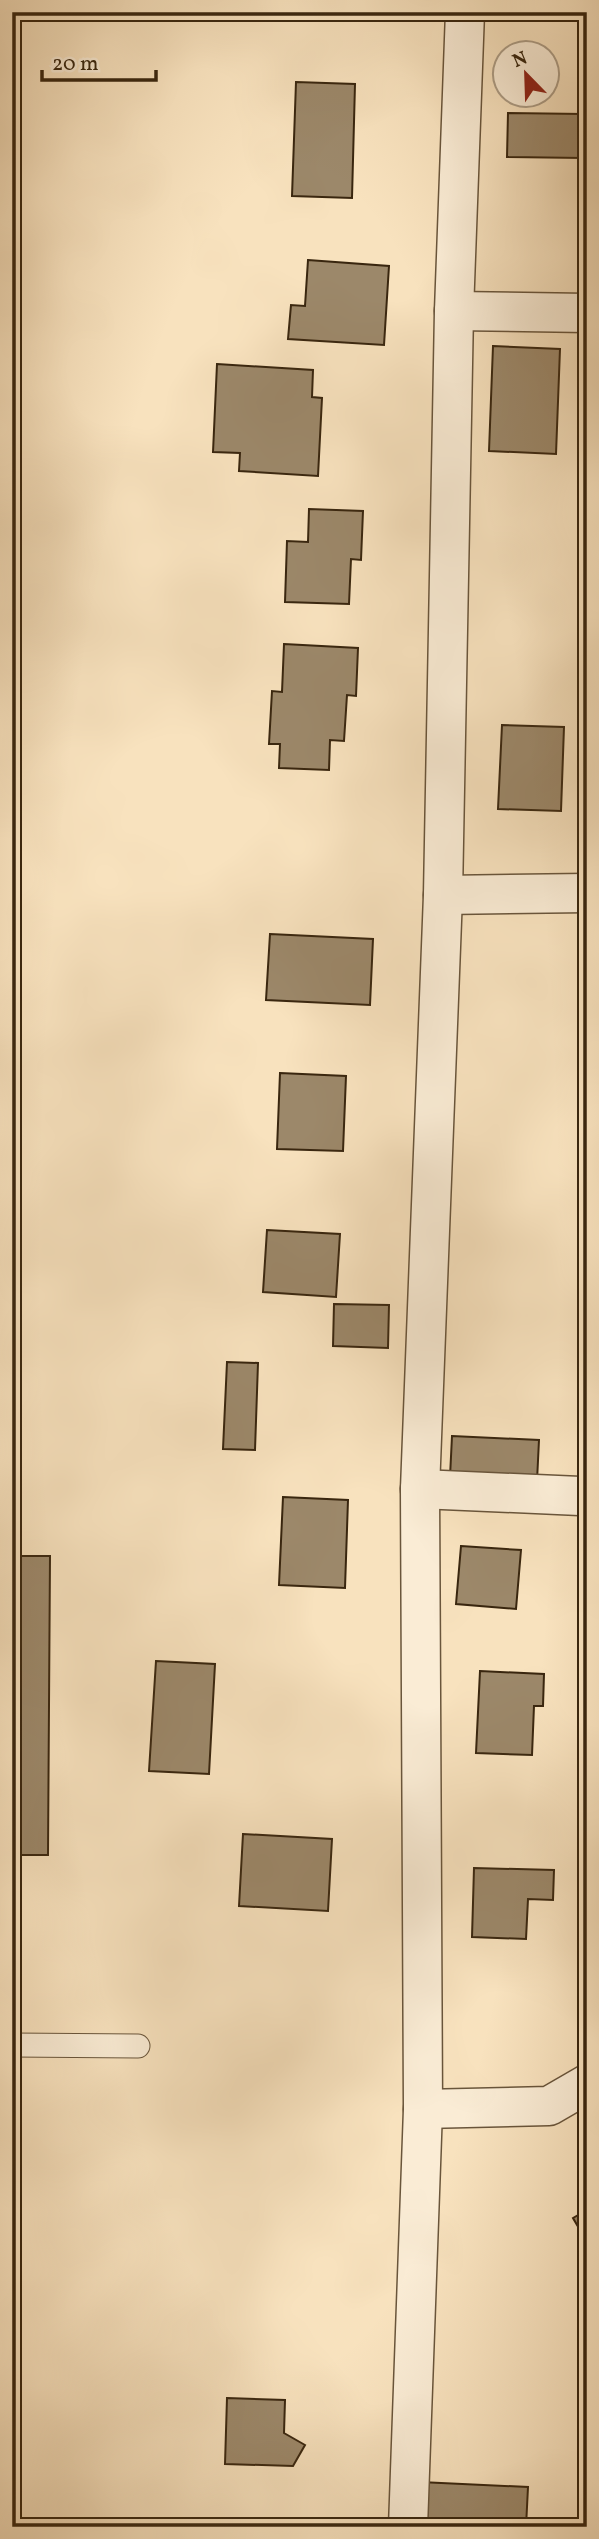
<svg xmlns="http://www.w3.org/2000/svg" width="599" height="2539" font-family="Vollkorn,serif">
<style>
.building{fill:#9c886a;stroke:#39260f;stroke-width:2}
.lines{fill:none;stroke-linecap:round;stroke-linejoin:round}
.service-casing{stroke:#69553b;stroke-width:25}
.minor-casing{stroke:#69553b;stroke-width:41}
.service{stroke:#faecd5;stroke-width:23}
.minor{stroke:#faecd5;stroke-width:38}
</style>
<rect width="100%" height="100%" fill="#f8e2be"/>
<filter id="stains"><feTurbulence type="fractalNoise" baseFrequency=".00286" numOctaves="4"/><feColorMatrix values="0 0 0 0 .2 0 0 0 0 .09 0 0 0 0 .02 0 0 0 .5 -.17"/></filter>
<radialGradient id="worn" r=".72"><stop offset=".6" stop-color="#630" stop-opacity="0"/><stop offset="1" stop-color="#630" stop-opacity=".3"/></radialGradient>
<g class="building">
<path d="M299,12h51l-1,2 -50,-1z"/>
<path d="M296,82l59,2 -3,114 -60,-2z"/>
<path d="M508,113l75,1v44l-76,-1z"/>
<path d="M308,260l81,6 -5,79 -96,-6 3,-34 14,1z"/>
<path d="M493,346l67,3 -4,105 -67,-3z"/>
<path d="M217,364l96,6 -1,27 10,1 -4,78 -79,-5 1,-18 -27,-1z"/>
<path d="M309,509l54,2 -2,49 -10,-1 -2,45 -64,-2 2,-61 21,1z"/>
<path d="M284,644l74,4 -2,48 -9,-1 -3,46 -14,-1 -1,30 -50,-2 1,-24h-11l3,-53 10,1z"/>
<path d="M502,725l62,2 -3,84 -63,-2z"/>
<path d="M270,934l103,5 -3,66 -104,-5z"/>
<path d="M280,1073l66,3 -3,75 -66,-2z"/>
<path d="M267,1230l73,4 -4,63 -73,-5z"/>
<path d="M334,1304l55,1 -1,43 -55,-2z"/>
<path d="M227,1362l31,1 -3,87 -32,-1z"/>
<path d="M452,1436l87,4 -2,41 -87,-4z"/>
<path d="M283,1497l65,3 -3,88 -66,-3z"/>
<path d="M461,1546l60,4 -5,59 -60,-5z"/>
<path d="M12,1556h38l-2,299h-36z"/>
<path d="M156,1661l59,3 -6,110 -60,-3z"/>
<path d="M480,1671l64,3 -1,32h-9l-2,49 -56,-2z"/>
<path d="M243,1834l89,5 -4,72 -89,-5z"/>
<path d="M474,1868l80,2 -1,30 -25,-1 -2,40 -54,-2z"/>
<path d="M587,2210v32l-14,-24z"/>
<path d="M227,2398l58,2 -1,33 21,12 -12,21 -68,-2z"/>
<path d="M420,2482l108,5 -2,40h-108z"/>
</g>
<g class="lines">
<g class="service-casing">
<path id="service" d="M12,2045l126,1"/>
</g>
<g class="minor-casing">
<g id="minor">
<path d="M454,311l133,2"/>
<path d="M443,895l144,-2"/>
<path d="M420,1489l160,7 7,-2"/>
<path d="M423,2109l126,-3 38,-22"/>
<path d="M408,2527l15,-418 -3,-620 23,-594 11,-584 11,-299"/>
</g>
</g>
<use href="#service" class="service"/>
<use href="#minor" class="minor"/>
</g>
<rect width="599" height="2539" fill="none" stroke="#f8e2be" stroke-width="42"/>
<rect x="14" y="14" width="571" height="2511" fill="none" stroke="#39260f" stroke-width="3.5"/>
<rect x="21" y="21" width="557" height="2497" fill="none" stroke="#39260f" stroke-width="2"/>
<g transform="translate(526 74) rotate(337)"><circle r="33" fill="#faecd5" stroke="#ad9d86" stroke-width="2"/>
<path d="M0-5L12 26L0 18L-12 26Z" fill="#8f2418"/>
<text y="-10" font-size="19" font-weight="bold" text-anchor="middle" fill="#39260f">N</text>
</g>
<path d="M42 70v10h114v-10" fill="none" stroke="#39260f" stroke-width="3.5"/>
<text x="52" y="70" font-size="21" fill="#39260f" stroke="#faecd5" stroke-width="5" paint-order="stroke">20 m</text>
<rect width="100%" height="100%" filter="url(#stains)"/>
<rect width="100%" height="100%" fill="url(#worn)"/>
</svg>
